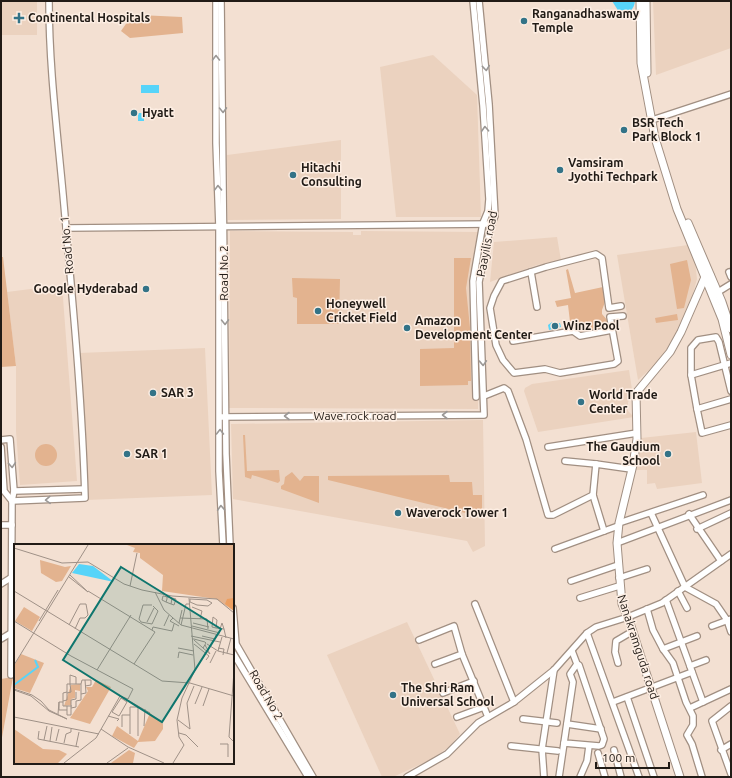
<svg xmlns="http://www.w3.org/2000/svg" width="732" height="778" font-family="Ubuntu,sans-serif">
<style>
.built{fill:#ebd2bf}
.green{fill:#e3b38f}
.water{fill:#57d4f9}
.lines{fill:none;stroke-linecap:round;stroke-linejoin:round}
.minor-casing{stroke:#a18f82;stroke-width:8}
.major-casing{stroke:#a18f82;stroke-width:9}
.minor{stroke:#fff;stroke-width:5.5}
.major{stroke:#fff;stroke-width:7}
.oneway{stroke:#9b9896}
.poi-dot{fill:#337387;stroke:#fdeee3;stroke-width:1.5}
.labels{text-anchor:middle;stroke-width:3;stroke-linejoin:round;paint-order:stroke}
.poi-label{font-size:12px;font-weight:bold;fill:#211b16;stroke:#fdeee3;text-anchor:start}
.street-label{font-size:12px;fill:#211b16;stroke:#fdeee3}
.inset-river{fill:none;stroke:#57d4f9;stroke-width:2}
.inset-road{fill:none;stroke:#9f9187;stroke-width:1}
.view{fill:#0f766e;fill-opacity:0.15;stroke:#0f766e;stroke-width:2}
.inset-edge{fill:none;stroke:#211b16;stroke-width:2}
</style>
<rect width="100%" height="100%" fill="#f3e0d2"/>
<g class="built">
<rect x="1" y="1" width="36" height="34"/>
<path d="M653,1h78v47l-75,27z"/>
<path d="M433,55l44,40 4,122h-85l-16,-150z"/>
<path d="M341,140v79l-113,1 -1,-65z"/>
<path d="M230,231l123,1v3h8v-4l117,1v177l-249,-1z"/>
<path d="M557,237l4,23 -24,5 -47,17 4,-40z"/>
<path d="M688,245l7,15 2,19 -9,33 -20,37 -10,13 -20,18 -21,-125z"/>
<path d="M62,285l15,196 -57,4 -4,-54v-65l-9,-74z"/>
<path d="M205,348l7,147 -126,5 -7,-147z"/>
<path d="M629,370l4,26 -5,6v9l6,6 -96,15 -14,-41 1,-3 7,-4z"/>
<path d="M483,420l2,126 -12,6 -6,-11 -234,-42 -2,-75z"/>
<path d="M696,432l6,51 -45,6 -2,-6 -8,1v-14h-11l5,-32z"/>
<path d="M407,622l53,112 -10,12 -18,13 -39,18h-11l-55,-122z"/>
</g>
<g class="green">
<path d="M139,15l43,2 1,16 -53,5 -9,-7 7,-10z"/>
<path d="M1,257h2l13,109 -15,1z"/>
<path d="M454,258h17l-5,30 4,40 1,53h-3v4l-48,1v-37l34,-1z"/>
<path d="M687,260l4,20 -7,28 -7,1 -7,-45z"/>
<path d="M568,269l7,24 28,-6 2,15 -3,8v4l6,7 1,8 -29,5 -9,-4 -3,-25 -11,2 -2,-6 16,-3 -5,-28z"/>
<path d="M292,278l48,1 -1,45h-42v-26l-4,-1z"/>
<path d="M677,314l1,6 -22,3 -1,-5z"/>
<path d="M243,435h2l2,36 32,-1 1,11 -2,2 -26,-8 -1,4 -6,-2z"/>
<circle cx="46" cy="455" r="11"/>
<path d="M292,472l8,9 4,-5h15v27l-38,-14v-3l3,-2 1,-7z"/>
<path d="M449,475l1,7h22l1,13h9v22l-154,-37v-4z"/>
<path d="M13,677l-12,66v-64z"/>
</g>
<g class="water">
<path d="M612,1h23c-1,9 -6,12 -14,14z"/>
<rect x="141" y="85" width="18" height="8"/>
<path d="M138,113h18v4h-12v4h-6z"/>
<path d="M552,322l4,2 4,-1 1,4 -12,3 -1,-5z"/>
</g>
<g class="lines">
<g class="minor-casing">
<g id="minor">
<path d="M216,1v142l3,84v244l4,74"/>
<path d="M221,1l5,453 4,91"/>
<path d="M473,1l10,105 6,93 -1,12 -5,12 -10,58 3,116"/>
<path d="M655,119l76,-25"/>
<path d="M66,228l425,-4"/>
<path d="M531,272l6,35"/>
<path d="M729,272l2,5"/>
<path d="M718,292l13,-8"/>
<path d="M621,306l-12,2 -7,-50 -6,-4 -50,13 -44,14 -8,15 -4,12 6,37 7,15 11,13 31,-4 15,4 54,-9 4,-3 -8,-44 13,-1"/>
<path d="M513,341l60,-10 7,5 32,-6"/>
<path d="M731,363l-40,12 6,34 34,-10"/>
<path d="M691,375v-27l7,-8 18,-3 3,5 12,49"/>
<path d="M484,396l20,-8 4,3 18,48 22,76h5l40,-20"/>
<path d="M697,409l5,24 29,-8"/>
<path d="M220,417l264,-2 -5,-133 11,-54 5,-12 -6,-112 -10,-103"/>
<path d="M1,440l9,-1 4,52 -2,10 -1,174"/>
<path d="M1,447l3,44 8,10"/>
<path d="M548,447l89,-14"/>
<path d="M565,461l31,3"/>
<path d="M14,491l70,-2"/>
<path d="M12,501l73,-3c-3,-102 -13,-203 -22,-304 -6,-65 -14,-129 -14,-193"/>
<path d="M651,513l34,74 31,17 11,16 4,12"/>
<path d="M689,514l32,47"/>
<path d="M619,523l84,-28"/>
<path d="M1,525h11"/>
<path d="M697,529l34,-16"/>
<path d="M604,531l-11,-36 3,-31 35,5"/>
<path d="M617,543l114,-43"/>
<path d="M555,549l63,-23"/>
<path d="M619,578l28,-9"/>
<path d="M571,581l47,-16"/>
<path d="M1,584l11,-7"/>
<path d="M678,591l9,17"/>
<path d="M580,598l39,-12"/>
<path d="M666,600l37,102"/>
<path d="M475,604l39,98"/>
<path d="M233,608l3,36 77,133"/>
<path d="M647,609l6,21 10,19 10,14 13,39 7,14v9l-6,10 5,9 10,33"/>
<path d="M712,626l19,-7"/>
<path d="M587,633l52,144"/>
<path d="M1,639l10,-6"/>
<path d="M419,640l35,-14 8,28 26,63"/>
<path d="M663,649l34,-13"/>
<path d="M572,651l5,13 2,1 25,74 -2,6 -3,1 -35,-3 9,-61 -3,-8 7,-10"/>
<path d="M233,653l75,124"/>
<path d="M618,663l-3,-11 1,-11 17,-10"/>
<path d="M435,664l27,-10"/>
<path d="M690,666l16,-6"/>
<path d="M443,693l31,-12"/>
<path d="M627,697l27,80"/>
<path d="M613,702l79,-30"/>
<path d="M731,706l-19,15 19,53"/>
<path d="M690,708l41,-19"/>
<path d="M457,717l27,-10"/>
<path d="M523,719l34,4"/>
<path d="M567,724l34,5"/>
<path d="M511,746l47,5"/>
<path d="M614,750l7,27"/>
<path d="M721,750l10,-6"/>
<path d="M598,753l7,24"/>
<path d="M407,777l40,-23 31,-31 36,-21 40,-32 33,-37 9,-6 32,-10 34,-14 69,-49"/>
<path d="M544,777l-2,-28 12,-79"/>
<path d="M559,777l5,-34"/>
<path d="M580,777l7,-16 2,-15"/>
</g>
</g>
<g class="major-casing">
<g id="major">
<path d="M640,1l1,62 14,75 22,71 45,110 9,36"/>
<path d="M646,1l1,72"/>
<path d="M688,223l34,79 9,27"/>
<path d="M680,777l-52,-160 -6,-13 -5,-61 2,-20 14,-58 4,-26 -1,-46 34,-41 11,-20 24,-55 5,-2"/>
</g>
</g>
<use href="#minor" class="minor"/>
<use href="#major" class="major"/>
</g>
<defs><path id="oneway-chevron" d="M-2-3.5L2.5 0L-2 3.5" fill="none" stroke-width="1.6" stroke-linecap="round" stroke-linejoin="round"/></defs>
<g class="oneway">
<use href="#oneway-chevron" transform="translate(216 58) rotate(-90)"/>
<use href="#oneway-chevron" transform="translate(486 68) rotate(84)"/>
<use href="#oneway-chevron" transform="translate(223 110) rotate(89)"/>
<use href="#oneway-chevron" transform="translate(485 129) rotate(-93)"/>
<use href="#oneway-chevron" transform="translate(218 188) rotate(-92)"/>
<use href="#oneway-chevron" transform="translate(225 322) rotate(89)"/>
<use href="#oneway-chevron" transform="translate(483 363) rotate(88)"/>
<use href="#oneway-chevron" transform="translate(445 415) rotate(180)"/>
<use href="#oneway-chevron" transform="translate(287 416) rotate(180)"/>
<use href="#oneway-chevron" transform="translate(220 432) rotate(-90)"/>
<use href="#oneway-chevron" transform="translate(12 465) rotate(86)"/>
<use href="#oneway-chevron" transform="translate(48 500) rotate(177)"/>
<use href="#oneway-chevron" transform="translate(221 508) rotate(-93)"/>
</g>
<g class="poi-dot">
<path d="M17 12h4v4h4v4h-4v4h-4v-4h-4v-4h4z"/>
<circle cx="524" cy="21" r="4"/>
<circle cx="134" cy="113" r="4"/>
<circle cx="624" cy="130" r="4"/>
<circle cx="560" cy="170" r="4"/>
<circle cx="293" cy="175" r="4"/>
<circle cx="146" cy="289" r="4"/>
<circle cx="318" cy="311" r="4"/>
<circle cx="555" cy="326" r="4"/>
<circle cx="407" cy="328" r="4"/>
<circle cx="153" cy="393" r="4"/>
<circle cx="581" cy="402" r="4"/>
<circle cx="127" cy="454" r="4"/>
<circle cx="668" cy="454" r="4"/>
<circle cx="398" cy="513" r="4"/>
<circle cx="393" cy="695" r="4"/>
</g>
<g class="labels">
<g class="poi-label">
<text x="532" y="18">Ranganadhaswamy<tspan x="532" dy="14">Temple</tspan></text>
<text x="28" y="22">Continental Hospitals</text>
<text x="142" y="117">Hyatt</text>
<text x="632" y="127">BSR Tech<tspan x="632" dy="14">Park Block 1</tspan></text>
<text x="568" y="167">Vamsiram<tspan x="568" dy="14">Jyothi Techpark</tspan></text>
<text x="301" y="172">Hitachi<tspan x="301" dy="14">Consulting</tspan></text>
<text x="138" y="293" text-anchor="end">Google Hyderabad</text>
<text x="326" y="308">Honeywell<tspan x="326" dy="14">Cricket Field</tspan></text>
<text x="415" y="325">Amazon<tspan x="415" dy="14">Development Center</tspan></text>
<text x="563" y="330">Winz Pool</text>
<text x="161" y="397">SAR 3</text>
<text x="589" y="399">World Trade<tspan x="589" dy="14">Center</tspan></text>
<text x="660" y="451" text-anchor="end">The Gaudium<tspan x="660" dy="14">School</tspan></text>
<text x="135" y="458">SAR 1</text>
<text x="406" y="517">Waverock Tower 1</text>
<text x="401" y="692">The Shri Ram<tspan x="401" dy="14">Universal School</tspan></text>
</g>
<g class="street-label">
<text transform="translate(487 244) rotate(-79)" y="4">Paayilis road</text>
<text transform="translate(67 245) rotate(-95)" y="4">Road No. 1</text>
<text transform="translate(224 273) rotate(-90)" y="4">Road No 2</text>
<text x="355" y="420">Wave rock road</text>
<text transform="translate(638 647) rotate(72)" y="4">Nanakramguda road</text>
<text transform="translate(266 695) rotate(60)" y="4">Road No 2</text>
</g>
</g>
<g transform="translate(14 544)">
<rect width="220" height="220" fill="#f3e0d2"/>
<path d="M113,1h107v66l-18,-12 -54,-8 1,-16 -23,-17v-5l-7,-1 2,-4zM26,16l25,7 6,-1 -9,15 -6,1 -15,-9zM10,63l16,10 -8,14 -17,-10zM7,110l23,9 -14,30 -16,-5v-22zM82,136l15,7 -21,37 -20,-6 18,-27 -2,-4h6zM66,140v7l-5,-1v8l-4,1v6l-7,1 7,-21zM136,169l13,11v5l-8,12 -17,1 -4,6 -22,-12 5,-10 21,15zM0,185l29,20 16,1 8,4 -9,9h-44zM115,206l6,3 -2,10h-22z" fill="#e3b38f"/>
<path d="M220,54v13l-9,-7 2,-5z" fill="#ec9f61"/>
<path d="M65,20l14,2 21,16 -42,-9z" fill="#57d4f9"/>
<path class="inset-river" d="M0,141l24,-18 -3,-7"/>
<path class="inset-road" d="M0,4l48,15 26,-1 36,22 18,6 30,6 45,3 17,14M55,33l19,15 -18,-17M116,42l7,-33M0,47l148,90 28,2 44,13M74,47l67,41 -21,32M141,48l9,18 17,15 53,14M176,55l17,1 5,3 -4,3 -11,-1 -7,-3zM152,58l-4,-2 1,-4h1l3,1 4,1h1l-1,6 -5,-2 1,-3v-3h1M157,60l3,1 2,-6 -4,-1M138,61h-9l-4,14 2,3 11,2 6,-13 -5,-5M178,63l10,4 -2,8M159,74l-3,3 9,5M166,74l27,1 1,10M0,77l57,35 62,33 -5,10M25,77l19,-31M133,78l7,-14M165,79l3,-13M179,79l16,4M55,81l11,-21h6l2,11 -3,3h-5l-5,11M167,81l5,-21h3M150,82l5,-11M178,82l28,7M202,84l1,-8 -4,-3 -1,10 4,1 8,1 2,9M206,85l2,-6 2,6M138,86l1,-3 19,4 2,-7M177,92l29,6M188,92l13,3 1,-4M208,93l-4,14 16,4M178,95h2l11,3 1,1 -3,5 -9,-8M180,100l15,12 -3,4M193,100l11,7M164,104l16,3M189,104l7,6 -5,-9M204,104l6,1 -1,6M213,109l4,-15M164,114l1,-6 14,3M196,119l6,-12M0,121l74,-120M83,126l34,-55M0,145l18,6 9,6 8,9 18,9 -18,-8 -18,-15 -17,-6M53,149l4,-1 -1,-8h11l1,-4h9v5l-6,1M67,150l5,-1 -1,-13M105,151l31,18M107,154l6,4 -8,14 -7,-4zM49,157l4,-1v-8M45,158v8h8M49,158v-9l4,-1v-8h3v-9l6,2v7M181,160l7,-17M53,162v9h4v-15l5,-1v-7M124,162v30M189,162l6,-17M57,164l5,-1v-6l5,-1v-16M44,170l1,-12h4v4h9M94,172l11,3 -2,2M0,173l85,17M164,176l12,9M130,182l1,-17M108,183v-12h8M87,185l27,18 36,16M176,185l-3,-26 7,-17M25,187l-1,8 41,8M165,189l7,2 12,12M116,190v-27h8M30,196l3,-14M36,197l2,-14M42,197l3,-12M220,198l-5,-5 5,-66M50,199l2,-9 5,-2v-3M206,200h8v13M62,202l3,-14M50,219l32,-25 24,-42 8,3M93,219l21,-15M159,219l11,-18 -5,-8 -2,-17 5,-22 13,-28 -6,-72"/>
<path class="view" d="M107,23l100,62 -59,93 -99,-62z"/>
<rect width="220" height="220" class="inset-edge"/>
</g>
<rect width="732" height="778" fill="none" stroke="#211b16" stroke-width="4"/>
<path d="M596 762v6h73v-6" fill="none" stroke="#211b16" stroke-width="2"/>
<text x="602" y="762" font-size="12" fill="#211b16" stroke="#fdeee3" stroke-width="3" paint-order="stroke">100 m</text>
</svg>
